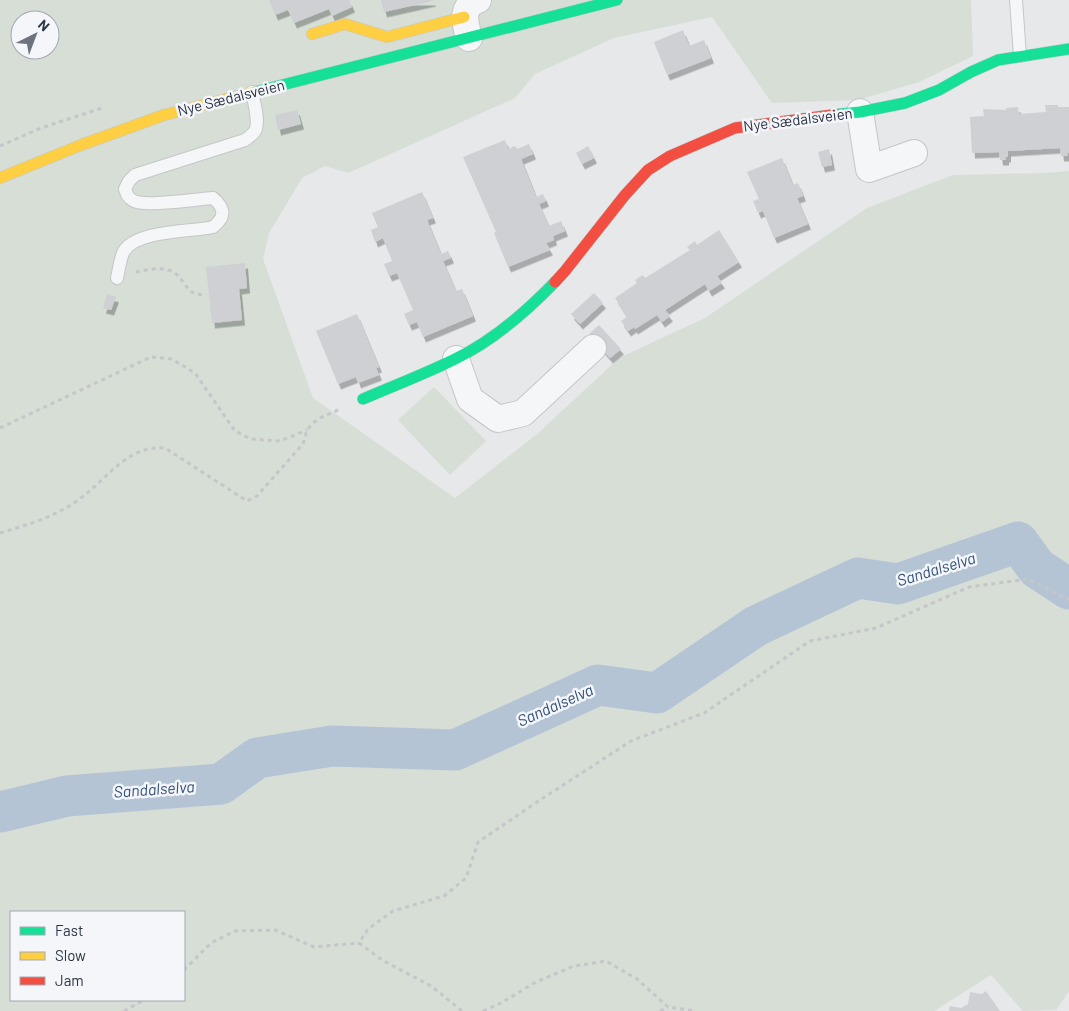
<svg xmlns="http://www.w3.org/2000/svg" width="1069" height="1011" font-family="Barlow,sans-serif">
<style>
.green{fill:#d6ded6;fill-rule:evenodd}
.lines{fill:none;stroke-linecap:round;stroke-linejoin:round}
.river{stroke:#b4c4d5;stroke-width:41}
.building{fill:#ced0d3;filter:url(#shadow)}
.lane-casing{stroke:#c4c6c8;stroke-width:14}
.street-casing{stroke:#c4c6c8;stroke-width:28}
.fast-casing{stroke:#c4c6c8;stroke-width:12}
.slow-casing{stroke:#c4c6c8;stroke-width:12}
.jam-casing{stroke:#c4c6c8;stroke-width:12}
.path{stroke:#c5c6ca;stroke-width:3;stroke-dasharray:4 4;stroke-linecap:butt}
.lane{stroke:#f5f6f7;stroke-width:12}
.street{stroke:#f5f6f7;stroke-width:26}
.fast{stroke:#16e098;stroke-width:11}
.slow{stroke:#ffcf43;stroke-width:11}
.jam{stroke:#f24e42;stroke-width:11}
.labels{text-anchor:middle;stroke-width:5;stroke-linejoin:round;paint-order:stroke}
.street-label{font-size:15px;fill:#2b3445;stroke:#f4f6f9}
.water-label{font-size:16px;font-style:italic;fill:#34527a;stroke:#f4f6f9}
</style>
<defs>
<filter id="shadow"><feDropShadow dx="3" dy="5.5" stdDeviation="0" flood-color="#0004"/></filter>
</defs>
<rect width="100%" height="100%" fill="#e6e8ea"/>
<g class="green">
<path d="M0,0h971l2,56 -54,26 -61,18 -86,3 -60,-86 -98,21 -79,36 -20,24 -167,75 -23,-7 -23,12 -33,55 -6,26 50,139 142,100 81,-63 83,-77 86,-40 162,-110 86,-33 94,-2 22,-2v820l-13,19 -33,1 -32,-36 -57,36h-934zM20,20h30v30h-30zM11,912h173v88h-173z"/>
<path d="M434,387l52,54 -36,34 -52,-55z"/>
</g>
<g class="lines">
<path class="river" d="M0,812l67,-16 154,-12 36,-26 75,-12 123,4 143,-65 59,8 99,-67 102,-48 40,6 120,-42 19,26 32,21"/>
</g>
<g class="building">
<path d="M269,0h80l3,7 -20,9 -3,-7 -35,14 -6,-13 -13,5z"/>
<path d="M381,0h52v1l-49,11z"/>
<path d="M683,30l6,16 15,-6 7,18 -44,17 -13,-33z"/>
<path d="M1045,105h13v2h11v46h-2l1,3h-7l-1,-8 -52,3v6h-2v3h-6l-1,-8 -27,1 -2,-36 14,-1 -1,-7 23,1v-2l12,-1 1,7 27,-2z"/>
<path d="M297,110l4,14 -23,6 -3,-15z"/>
<path d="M505,140l3,9 7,-3 2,3 12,-5 4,10 -12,5 15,38 7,-3 3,7 -7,3 10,22 12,-5 4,10 -12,5 1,4 -8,3 4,7 -42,17 -14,-34 2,-1 -33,-75z"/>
<path d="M588,146l6,12 -12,6 -6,-11z"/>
<path d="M829,149l3,16 -10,2 -4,-15z"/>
<path d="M782,158l11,27 5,-2 5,13 -6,2 11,26 -34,14 -11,-27 -5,2 -5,-12 6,-2 -12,-27z"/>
<path d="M422,192l11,26 -6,2 14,34 7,-3 3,7 -8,3 13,30 6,-2 11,27 -50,21 -6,-15 -8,3 -5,-11 9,-4 -16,-37 -8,3 -5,-12 8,-3 -9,-23 -8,4 -4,-12 7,-3 -6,-14z"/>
<path d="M719,230l20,32 -22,14 5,7 -13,8 -4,-7 -40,26 5,6 -8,6 -5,-7 -22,14 -1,-2 -6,4 -7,-10 6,-4 -12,-19 22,-15 -2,-3 8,-5 2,3 45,-28 -3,-3 8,-6 2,4z"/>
<path d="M245,263l2,25 -8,1 3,31 -30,3 -6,-56z"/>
<path d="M594,293l9,10 -23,21 -9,-10z"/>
<path d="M107,294l9,3 -5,13 -8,-2z"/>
<path d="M357,314l22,53 -3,1 3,7 -21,8 -2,-6 -18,7 -22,-53z"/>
<path d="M599,325l22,24 -11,9 -21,-24z"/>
<path d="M986,991l14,20h-51l1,-5 11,2 7,-4 2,-12 12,2z"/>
</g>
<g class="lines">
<g class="lane-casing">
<g id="lane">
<path d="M1016,0l4,56"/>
<path d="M117,278c2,-8 3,-20 7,-27 13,-21 67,-19 89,-24 13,-10 12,-19 0,-29 -16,1 -68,9 -79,3 -6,-3 -7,-6 -9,-12l4,-8 6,-6 110,-35c4,-3 9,-6 11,-11 3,-11 -2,-26 -4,-37"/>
</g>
</g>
<g class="street-casing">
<g id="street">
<path d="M469,38c-4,-16 -9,-31 9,-38"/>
<path d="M860,112l9,57 45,-16"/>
<path d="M456,359l14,40 28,20 25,-6 70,-65"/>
</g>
</g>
<g class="fast-casing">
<g id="fast">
<path d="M255,92l362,-92"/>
<path d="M832,115l28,-3 45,-9 34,-13 32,-18 27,-12 71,-11"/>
<path d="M363,399c30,-13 62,-25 92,-40 38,-18 71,-47 100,-77"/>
</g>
</g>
<g class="slow-casing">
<g id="slow">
<path d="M312,34l33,-10 42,13 77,-20"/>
<path d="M0,178l81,-33 83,-30 91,-23"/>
</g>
</g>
<g class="jam-casing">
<path id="jam" d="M555,282l10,-11 60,-76 23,-25 22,-14 65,-28 97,-13"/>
</g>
<g class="path">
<path d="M0,146l41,-18 64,-21"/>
<path d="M136,272c10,-2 22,-5 32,-2 19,5 15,28 38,24"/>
<path d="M0,428l151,-71 21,2 23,14 40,58 16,8 29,2 27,-11"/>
<path d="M0,533c27,-8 55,-16 78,-33 29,-20 48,-55 87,-52l82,53 10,-5 46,-52 4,-14 6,-7 7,-5 20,-9"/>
<path d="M184,970l27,-27 24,-12 40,-1 39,17 45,-4"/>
<path d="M124,1011l20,-11"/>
<path d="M462,1011l-31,-25 -49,-26 -23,-17 9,-14 25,-18 51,-15 22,-18 12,-36 62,-42 91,-59 73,-28 106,-72 66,-13 93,-41 59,-8 41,21"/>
<path d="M483,1011l18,-8 35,-21 38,-16 32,-5 31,18 31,28 28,4"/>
<path d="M660,1011l8,-4"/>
</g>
<use href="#lane" class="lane"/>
<use href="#street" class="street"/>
<use href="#fast" class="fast"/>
<use href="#slow" class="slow"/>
<use href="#jam" class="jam"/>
</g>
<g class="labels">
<g class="street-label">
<text transform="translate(231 98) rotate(-14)" y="5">Nye Sædalsveien</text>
<text transform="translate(798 120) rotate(-7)" y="5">Nye Sædalsveien</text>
</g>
<g class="water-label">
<text transform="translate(936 569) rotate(-17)" y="6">Sandalselva</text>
<text transform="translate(555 705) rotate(-24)" y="6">Sandalselva</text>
<text transform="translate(154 789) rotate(-4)" y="6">Sandalselva</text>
</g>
</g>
<rect x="10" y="911" width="175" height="90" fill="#f4f6f9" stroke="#a4a8b1"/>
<rect x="20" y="927" width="25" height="8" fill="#16e098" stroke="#a4a8b1"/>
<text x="55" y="936" font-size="15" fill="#2b3445">Fast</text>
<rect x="20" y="952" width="25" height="8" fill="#ffcf43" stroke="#a4a8b1"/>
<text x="55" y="961" font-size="15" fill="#2b3445">Slow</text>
<rect x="20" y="977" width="25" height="8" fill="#f24e42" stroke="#a4a8b1"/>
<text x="55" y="986" font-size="15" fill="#2b3445">Jam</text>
<g transform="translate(35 35) rotate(42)"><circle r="24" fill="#f4f6f9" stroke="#a4a8b1"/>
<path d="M0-4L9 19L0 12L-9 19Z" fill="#6c737f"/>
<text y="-8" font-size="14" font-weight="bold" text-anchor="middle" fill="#2b3445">N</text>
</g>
</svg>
